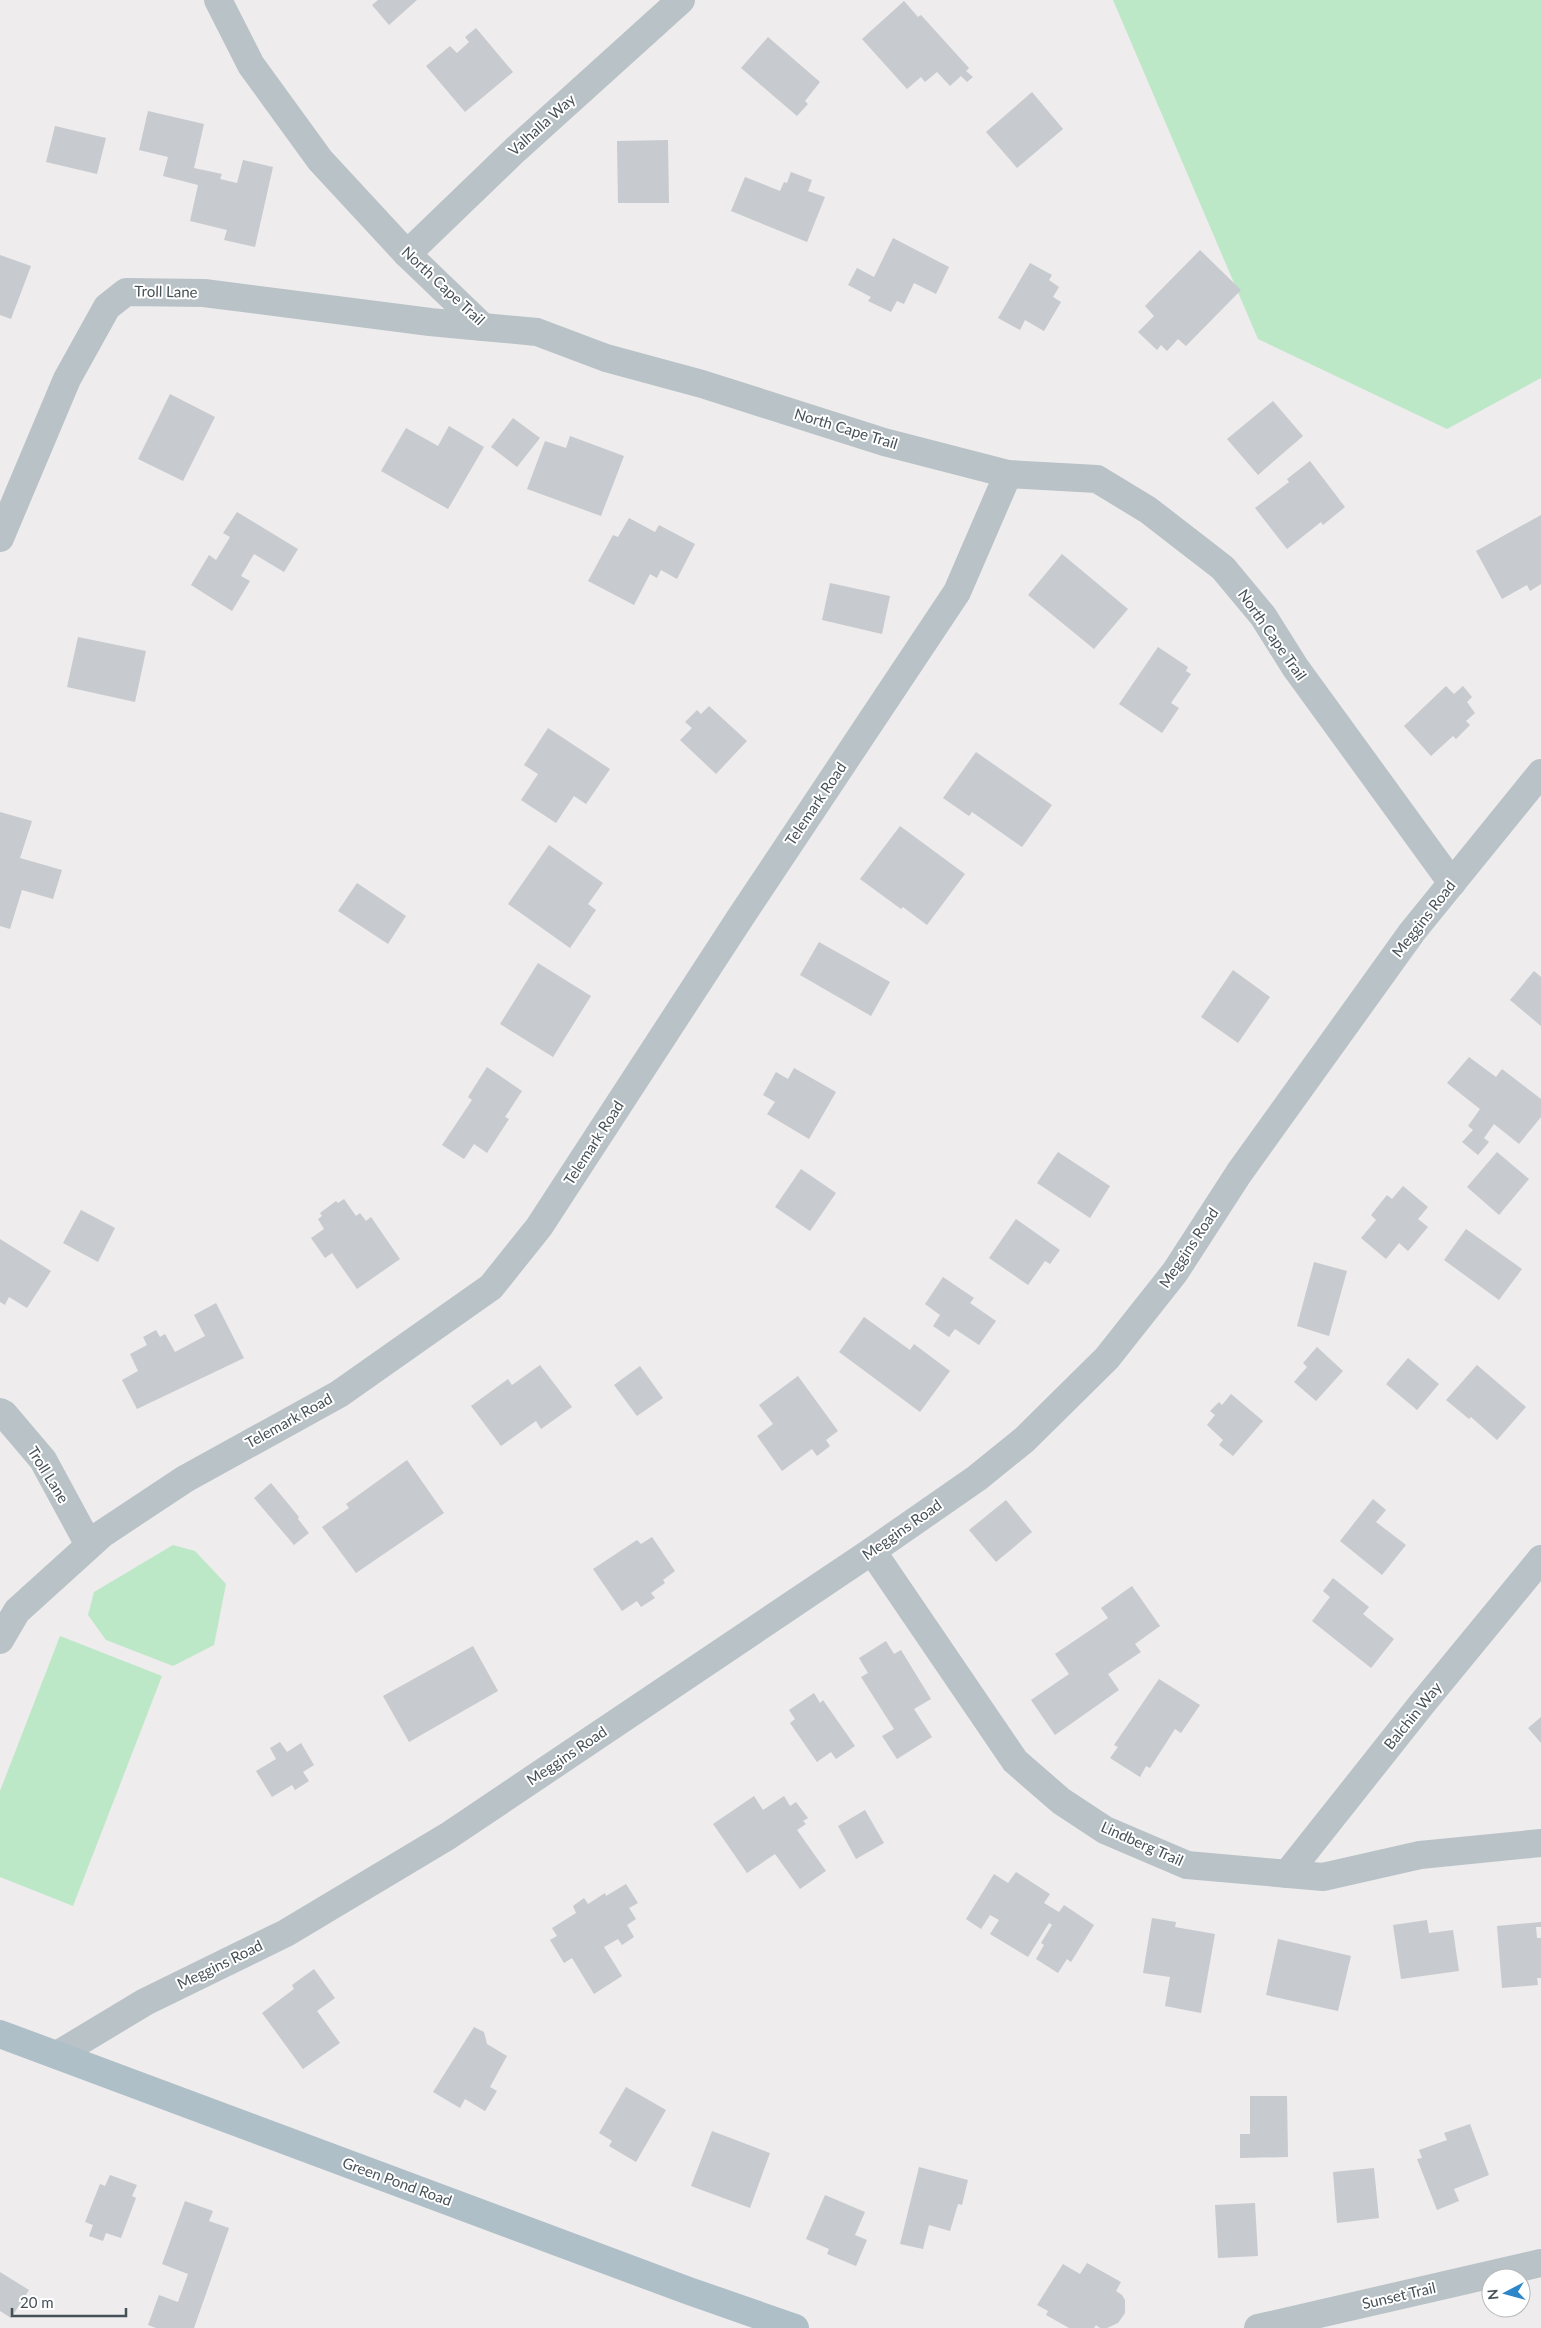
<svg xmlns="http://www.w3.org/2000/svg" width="1541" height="2328" font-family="Lato,sans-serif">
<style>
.green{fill:#bde8c8}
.building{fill:#c7cace}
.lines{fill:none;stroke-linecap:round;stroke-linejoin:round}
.street{stroke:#b8c2c7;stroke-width:28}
.primary{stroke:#aebfc8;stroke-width:28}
.labels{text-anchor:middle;stroke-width:4;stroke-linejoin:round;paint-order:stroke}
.street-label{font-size:15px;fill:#465157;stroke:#fff}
</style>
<rect width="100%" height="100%" fill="#eeecec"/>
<g class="green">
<path d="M1113,0h428v378l-94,51 -189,-90z"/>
<path d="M173,1545l22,6 31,33 -12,61 -41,21 -67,-26 -18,-25 6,-23z"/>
<path d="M60,1636l102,40 -89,230 -73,-29v-86z"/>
</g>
<g class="building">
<path d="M378,0h39l-28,25 -17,-20z"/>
<path d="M904,1l14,16 3,-2 48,53 -3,3 7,6 -6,5 -6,-6 -11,10 -13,-14 -12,10 -4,-5 -14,12 -45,-50z"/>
<path d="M476,28l37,44 -48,40 -39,-46 24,-20 7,7 12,-11 -4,-5z"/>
<path d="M768,37l52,45 -15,19 3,3 -11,12 -56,-48z"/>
<path d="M1032,92l31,37 -46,39 -31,-36z"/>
<path d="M148,111l56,13 -10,44 28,6 -2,5 17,4 6,-23 30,7 -18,80 -31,-7 3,-10 -37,-9 8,-36 -35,-9 5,-19 -29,-7z"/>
<path d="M55,126l51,12 -9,36 -51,-12z"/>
<path d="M668,140l1,63h-51l-1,-62z"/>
<path d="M791,172l21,8 -4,11 17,6 -18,45 -76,-31 14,-34 35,14 4,-9 3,1z"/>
<path d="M893,238l56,29 -13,27 -22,-11 -10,21 -7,-3 -6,11 -23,-11 3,-4 -23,-12 9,-17 17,9z"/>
<path d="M1200,250l41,40 -55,56 -8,-7 -11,12 -6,-6 -4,5 -19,-18 16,-16 -9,-10z"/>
<path d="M0,255l31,11 -20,53 -11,-4z"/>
<path d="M1030,263l22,12 -3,5 10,7 -6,10 8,5 -17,29 -19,-11 -5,10 -22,-12z"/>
<path d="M170,394l45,23 -32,64 -45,-22z"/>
<path d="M1273,401l30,35 -45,39 -31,-36z"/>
<path d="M513,418l27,20 -23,29 -26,-20z"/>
<path d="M449,426l35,21 -36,62 -67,-38 25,-43 32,18z"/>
<path d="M570,436l54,20 -23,60 -74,-27 18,-48 21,7z"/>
<path d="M1310,461l35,46 -22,18 -2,-3 -34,27 -32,-41 34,-26 -2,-3z"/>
<path d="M237,512l61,37 -14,23 -30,-18 -13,22 9,5 -18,30 -41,-26 18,-30 7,5 14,-23 -7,-4z"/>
<path d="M1541,515v69l-11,7 -3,-6 -25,14 -26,-48z"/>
<path d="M629,518l26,14 4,-7 36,19 -18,35 -16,-9 -4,8 -7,-4 -16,31 -46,-24 25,-46 5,2z"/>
<path d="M1062,554l66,55 -34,40 -66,-54z"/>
<path d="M830,583l60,13 -8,38 -60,-14z"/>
<path d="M78,637l68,14 -11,51 -68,-15z"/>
<path d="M1158,647l30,20 -2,4 5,3 -20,29 8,5 -17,25 -43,-29z"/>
<path d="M1446,686l8,8 9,-8 9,11 -5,5 8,11 -9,8 4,4 -14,14 -3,-3 -22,20 -27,-30z"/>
<path d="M709,706l38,35 -31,33 -36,-34 12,-12 -7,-6 12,-12 4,4z"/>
<path d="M548,728l62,41 -24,35 -12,-8 -18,27 -35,-23 17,-26 -14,-9z"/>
<path d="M976,752l76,53 -30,42 -50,-35 -3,4 -26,-18z"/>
<path d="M0,812l32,9 -12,37 42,12 -9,29 -31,-9 -12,39 -10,-3z"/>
<path d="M900,826l65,48 -38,51 -24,-18 -2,2 -41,-30z"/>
<path d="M549,845l54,38 -15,21 8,6 -26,38 -62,-44z"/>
<path d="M357,883l49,33 -18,28 -50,-33z"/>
<path d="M819,942l71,40 -19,34 -71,-41z"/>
<path d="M538,963l53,33 -38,61 -53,-33z"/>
<path d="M1233,970l37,27 -32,46 -37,-26z"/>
<path d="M1534,971l7,6v49l-31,-26z"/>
<path d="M1469,1057l27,20 6,-8 39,30v18l-22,27 -25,-20 -10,14 5,4 -11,13 -16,-13 11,-12 -5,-4 12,-17 -33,-26z"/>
<path d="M487,1067l35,24 -17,26 4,2 -22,34 -13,-9 -10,15 -22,-14 30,-45 -4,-3z"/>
<path d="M794,1068l42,24 -27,47 -42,-25 8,-12 -12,-7 13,-23 12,7z"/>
<path d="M1058,1152l52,34 -20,32 -53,-35z"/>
<path d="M1497,1152l32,27 -30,36 -32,-28z"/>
<path d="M801,1169l35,24 -26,38 -35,-24z"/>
<path d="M1403,1186l25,21 -10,12 10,8 -20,24 -9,-8 -13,16 -25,-21 15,-18 -5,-5 16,-20 5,4z"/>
<path d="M344,1199l12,17 4,-3 6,8 5,-4 29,42 -43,30 -25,-36 -7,5 -14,-20 13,-9 -6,-10 4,-3 -2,-3 16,-12 2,2z"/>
<path d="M81,1210l34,18 -17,34 -35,-19z"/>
<path d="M1016,1219l44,31 -10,14 -5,-3 -17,24 -39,-27z"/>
<path d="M1466,1229l56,40 -23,31 -55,-40z"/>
<path d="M0,1239l51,32 -24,37 -18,-11 -4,8 -5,-3z"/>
<path d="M1314,1262l33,9 -18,65 -32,-10z"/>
<path d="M943,1277l31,21 -4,5 26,18 -17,24 -24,-16 -6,8 -16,-11 7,-11 -15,-11z"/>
<path d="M216,1303l28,55 -107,51 -15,-29 16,-9 -8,-17 17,-9 -4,-8 13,-7 4,7 5,-3 10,18 30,-16 -11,-21z"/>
<path d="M864,1317l46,33 4,-6 36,27 -30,41 -81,-60z"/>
<path d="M1317,1347l26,24 -27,30 -22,-19 13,-15 -4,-4z"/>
<path d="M1408,1358l31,26 -22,26 -31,-26z"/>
<path d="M540,1365l32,42 -31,22 -5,-8 -35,25 -30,-40 37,-27 4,6z"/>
<path d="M1477,1365l49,42 -29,33 -26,-23 -2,2 -23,-19z"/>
<path d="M640,1366l23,32 -26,18 -23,-31z"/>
<path d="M798,1376l40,55 -12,9 4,6 -13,10 -5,-7 -30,22 -25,-35 16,-12 -14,-19z"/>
<path d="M1231,1394l32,27 -30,35 -14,-11 4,-5 -16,-15 8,-10 -5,-4 9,-9 3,3z"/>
<path d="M407,1460l37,53 -88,60 -34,-46 27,-19 -3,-4z"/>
<path d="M271,1483l28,34 -1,2 11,14 -15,12 -40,-47z"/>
<path d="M1373,1499l13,11 -10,12 30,23 -24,30 -42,-34z"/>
<path d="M1006,1500l26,32 -36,30 -27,-32z"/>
<path d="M652,1537l23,34 -12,9 2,3 -14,10 4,5 -14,9 -4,-6 -15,10 -29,-42 44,-29 4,4z"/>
<path d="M1333,1578l36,29 -6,7 31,25 -23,29 -59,-47 18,-24 -7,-6z"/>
<path d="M1132,1586l28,40 -25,18 6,8 -33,22 11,16 -64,45 -24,-35 38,-26 -14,-20 53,-36 -7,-10z"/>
<path d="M886,1641l8,13 7,-4 30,49 -17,10 18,28 -35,22 -15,-23 12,-7 -33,-52 7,-4 -9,-15z"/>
<path d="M473,1646l25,45 -89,51 -26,-46z"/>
<path d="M1159,1679l41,26 -19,28 -6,-4 -25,39 -4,-2 -6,11 -30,-19 8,-11 -4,-2z"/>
<path d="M814,1693l6,10 3,-3 32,46 -19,13 -5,-7 -14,10 -27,-39 5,-4 -6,-9z"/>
<path d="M1541,1717v26l-13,-15z"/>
<path d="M280,1742l7,10 14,-9 13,22 -11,7 6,9 -14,9 -3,-5 -20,12 -16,-26 20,-12 -6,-11z"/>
<path d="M754,1796l9,14 21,-14 6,10 6,-4 12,16 -5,3 3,3 -9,6 29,41 -26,18 -25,-35 -28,19 -34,-49z"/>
<path d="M865,1810l19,33 -28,16 -18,-33z"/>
<path d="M1016,1872l34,22 -6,9 15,9 5,-7 30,20 -23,37 -4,-3 -9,14 -22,-14 8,-14 -3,-2 11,-18 -3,-2 -21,34 -38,-23 9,-14 -9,-5 -9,14 -15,-10 28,-45 14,9z"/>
<path d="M626,1884l12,19 -9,5 7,11 -9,6 7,12 -12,8 -4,-6 -14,8 18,29 -28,18 -22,-36 -8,5 -14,-23 7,-4 -5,-8 24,-15 -3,-7 11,-8 4,6 17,-11 1,3z"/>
<path d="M1152,1918l24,4 -1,5 40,7 -14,79 -36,-7 5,-29 -27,-4z"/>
<path d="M1427,1920l2,13 24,-3 6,41 -58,8 -8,-54z"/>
<path d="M1541,1922v5h-5l1,11h4v40h-4l1,7 -36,3 -5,-62z"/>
<path d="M1278,1939l73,17 -13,55 -72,-16z"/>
<path d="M314,1969l21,29 -18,13 23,32 -37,26 -41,-56 32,-24 -2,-4z"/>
<path d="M474,2027l10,5 3,12 20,12 -17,31 7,4 -12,20 -20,-12 -5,9 -27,-16z"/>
<path d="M626,2087l40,23 -30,52 -27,-16 3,-5 -13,-8z"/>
<path d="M1250,2096h37l1,61 -48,1v-24h10z"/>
<path d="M1470,2124l19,51 -35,14 5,12 -22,9 -20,-51 5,-1 -3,-8 28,-10 -3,-7z"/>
<path d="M712,2131l58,22 -20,55 -59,-22z"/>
<path d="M919,2167l49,13 -6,25 -4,-1 -8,27 -21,-6 -6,24 -23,-5z"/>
<path d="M1374,2168l5,50 -42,5 -4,-51z"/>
<path d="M110,2175l27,10 -5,11 4,2 -15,40 -15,-5 -3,8 -14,-5 4,-11 -8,-3 15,-38 5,2z"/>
<path d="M825,2195l40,17 -10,23 12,5 -11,26 -29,-12 2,-5 -23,-10z"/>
<path d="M185,2201l28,10 -4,10 20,7 -35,100h-38l-8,-3 11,-30 19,7 10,-28 -26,-10z"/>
<path d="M1255,2203l3,53 -40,2 -3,-53z"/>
<path d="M1087,2263l34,19 -5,9 6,4 3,5v13l-7,10 -11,5h-7l-4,-3 -2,3h-25l-23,-13 2,-4 -11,-6 26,-41 17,10z"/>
<path d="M0,2272l29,18 -18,28 -11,-7z"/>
</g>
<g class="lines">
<g class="street">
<path d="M218,0l33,65 69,95 87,94 76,73 54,5 69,26 96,26 182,58 124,32 89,5 51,31 75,58 40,48 32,51 157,216"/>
<path d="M407,254l108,-104 166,-150"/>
<path d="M0,538l67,-159 40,-72 19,-15 78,1 226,29 53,5"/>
<path d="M0,1412l4,2 39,46 46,85"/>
<path d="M872,1551l143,210 46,40 44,29 82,35 136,12 97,-22 121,-12"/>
<path d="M0,1640l17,-29 85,-77 83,-55 154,-85 152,-107 48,-60 201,-309 217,-326 51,-118"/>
<path d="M1287,1874l134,-169 120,-146"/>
<path d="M57,2055l88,-53 141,-69 162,-97 424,-285 105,-73 47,-38 83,-82 68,-86 64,-99 173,-241 129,-159"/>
<path d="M1258,2328l283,-65"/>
</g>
<path class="primary" d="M0,2034l689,257 106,37"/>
</g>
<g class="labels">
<g class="street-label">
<text transform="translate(542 125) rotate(-42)" y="5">Valhalla Way</text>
<text transform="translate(443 286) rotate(43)" y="5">North Cape Trail</text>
<text transform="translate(166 292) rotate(1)" y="5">Troll Lane</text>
<text transform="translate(846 429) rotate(17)" y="5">North Cape Trail</text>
<text transform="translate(1272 635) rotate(55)" y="5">North Cape Trail</text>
<text transform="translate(816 804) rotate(-56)" y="5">Telemark Road</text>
<text transform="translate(1424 919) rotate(-52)" y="5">Meggins Road</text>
<text transform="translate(594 1143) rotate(-57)" y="5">Telemark Road</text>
<text transform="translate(1189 1248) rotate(-56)" y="5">Meggins Road</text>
<text transform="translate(289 1421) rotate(-29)" y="5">Telemark Road</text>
<text transform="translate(48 1475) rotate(58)" y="5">Troll Lane</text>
<text transform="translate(902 1530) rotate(-35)" y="5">Meggins Road</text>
<text transform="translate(1413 1716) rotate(-51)" y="5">Balchin Way</text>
<text transform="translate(567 1756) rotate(-34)" y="5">Meggins Road</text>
<text transform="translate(1142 1844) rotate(24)" y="5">Lindberg Trail</text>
<text transform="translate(220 1965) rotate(-26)" y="5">Meggins Road</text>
<text transform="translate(397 2182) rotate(20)" y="5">Green Pond Road</text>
<text transform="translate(1399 2296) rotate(-13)" y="5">Sunset Trail</text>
</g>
</g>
<g transform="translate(1506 2293) rotate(264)"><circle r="24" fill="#ffffff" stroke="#b5b9bc"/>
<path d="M0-4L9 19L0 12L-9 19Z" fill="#2c86c8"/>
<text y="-8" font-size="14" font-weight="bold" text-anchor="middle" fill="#465157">N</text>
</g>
<path d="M12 2308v8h114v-8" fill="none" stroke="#465157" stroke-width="2.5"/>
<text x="20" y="2308" font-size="15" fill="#465157" stroke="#ffffff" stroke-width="4" paint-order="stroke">20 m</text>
</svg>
